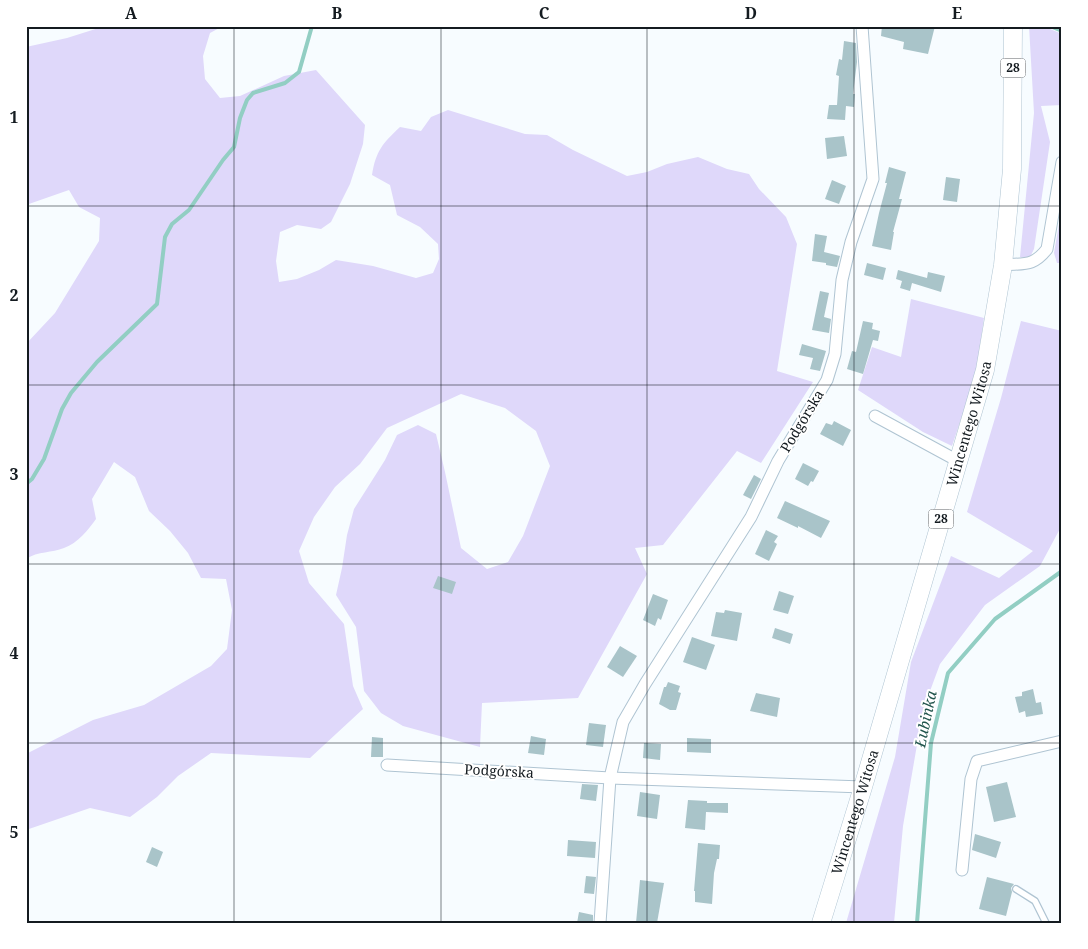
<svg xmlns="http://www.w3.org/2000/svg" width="1088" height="949" font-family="'Noto Serif',serif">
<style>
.green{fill:#dfd8fa}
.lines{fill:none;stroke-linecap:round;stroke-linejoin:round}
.stream{stroke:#92cec3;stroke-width:4}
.building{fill:#a9c4c9}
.service-casing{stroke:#afc4d2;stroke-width:8}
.minor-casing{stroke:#afc4d2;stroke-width:13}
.primary-casing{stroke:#afc4d2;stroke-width:19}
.service{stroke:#fff;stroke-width:5.5}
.minor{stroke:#fff;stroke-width:11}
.primary{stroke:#fff;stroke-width:18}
.grid{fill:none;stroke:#141b20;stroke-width:1;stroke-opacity:0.55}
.labels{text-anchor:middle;stroke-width:4;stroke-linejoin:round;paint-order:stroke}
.shield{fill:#fff;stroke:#5a5f63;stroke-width:1}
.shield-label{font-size:12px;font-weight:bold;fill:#141b20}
.street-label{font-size:14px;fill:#141b20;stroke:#fff}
.water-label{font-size:15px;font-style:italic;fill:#22554d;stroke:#fff}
.neatline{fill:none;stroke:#141b20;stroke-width:2}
.grid-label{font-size:16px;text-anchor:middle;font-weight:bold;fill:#141b20}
</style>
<rect width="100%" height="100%" fill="#f7fcff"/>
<g class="green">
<path d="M105,26h118l-13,7 -7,23 2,23 15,19 20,-2 44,-20 32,-6 49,55 -2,19 -13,40 -19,38 -10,7 -24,-4 -17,7 -4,29 3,21 18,-3 22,-9 17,-10 37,6 43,12 17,-5 6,-14 -1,-15 -18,-17 -23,-12 -7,-30 -18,-10c4,-24 10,-31 28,-48l21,4 10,-14 17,-7 77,24 22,1 26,15 54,26 20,-4 20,-8 31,-7 29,12 22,5 10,15 27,28 11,27 -20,127 36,11 -52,81 -24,-12 -74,94 -28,3 12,26 -69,124 -96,5 -2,44 -77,-21 -22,-13 -17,-22 -8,-64 -20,-32 6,-27 5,-33 7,-26 31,-49 12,-25 21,-10 18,9 9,38 16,76 26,21 21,-7 15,-26 27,-70 -14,-35 -31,-23 -44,-14 -74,34 -27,36 -25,23 -21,30 -15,34 10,32 35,41 9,62 10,23 -53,49 -99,-5 -33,23 -21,21 -27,20 -40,-9 -64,22v-76l67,-34 51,-15 67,-39 16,-17 5,-39 -6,-31 -25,-1 -13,-25 -18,-22 -21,-20 -14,-34 -21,-15 -22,37 4,20c-8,11 -18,24 -32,29 -12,5 -26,3 -38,11v-215l29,-31 44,-72 1,-23 -21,-11 -10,-17 -43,15v-158l41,-9z"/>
<path d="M1029,26h14l19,8v71l-21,1 9,36 -16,107 -5,10 -9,-2 14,-144z"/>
<path d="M1062,207v56h-5l-3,-10z"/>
<path d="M911,299l73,19 -8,56 -24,72 -29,-14 -65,-42 14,-43 29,10z"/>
<path d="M1021,321l41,10v194l-22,41 -55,39 -45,59 -17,46 -20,116 -9,97h-48l49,-166 16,-95 40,-106 48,22 34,-27 -66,-39 34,-114z"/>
</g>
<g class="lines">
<g class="stream">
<path d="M1050,26l12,5"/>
<path d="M26,484l6,-5 12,-20 18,-50 9,-16 26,-31 60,-58 8,-67 7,-13 17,-14 34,-50 11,-13 6,-29 7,-18 6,-7 32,-10 14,-11 13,-46"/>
<path d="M917,923l14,-180 17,-70 47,-54 67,-48"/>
</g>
</g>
<g class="building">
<path d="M882,26h53l-7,28 -25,-5 1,-7 -23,-6z"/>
<path d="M844,41l12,2 1,19 -4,32h2l-1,13 -8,-1 -1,14 -18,-1 2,-14h8l2,-29 -3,-1 3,-16 3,1z"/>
<path d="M844,136l3,20 -20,3 -2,-21z"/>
<path d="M889,167l17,5 -7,27h3l-9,33h1l-3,18 -19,-4 7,-33 8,-30h-2z"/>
<path d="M946,177l14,2 -3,23 -14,-2z"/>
<path d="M832,180l14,6 -7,18 -14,-5z"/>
<path d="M815,234l12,2 -3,16 16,4 -3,11 -11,-2v-2l-14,-2z"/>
<path d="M867,263l19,5 -3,12 -19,-5z"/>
<path d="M898,270l29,8 1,-6 17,4 -4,16 -29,-9 -2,8 -10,-3 2,-7 -6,-2z"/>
<path d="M820,291l9,2 -5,24 7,2 -2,14 -17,-3z"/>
<path d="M863,321l10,2 -1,6 8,2 -2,10 -5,-1 -10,34 -16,-5 5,-18 4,1z"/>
<path d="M802,344l24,7 -6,20 -10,-2 3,-11 -14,-3z"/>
<path d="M834,421l17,9 -8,16 -23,-12 6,-11 6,2z"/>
<path d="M803,463l16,8 -6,11 -2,-1 -3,5 -13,-7z"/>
<path d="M754,475l7,4 -10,20 -8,-4z"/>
<path d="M785,501l45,20 -9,17 -23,-12v2l-21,-10z"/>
<path d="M766,530l12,6 -4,6 3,2 -8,17 -14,-7z"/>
<path d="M438,576l18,6 -4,12 -19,-6z"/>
<path d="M779,591l15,5 -6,18 -15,-4z"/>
<path d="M653,594l15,6 -7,20 -3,-2 -3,8 -12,-6z"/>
<path d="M725,610l17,3 -5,28 -26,-5 5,-24 8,1z"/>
<path d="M775,628l18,6 -3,10 -18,-6z"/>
<path d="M692,637l23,8 -9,25 -23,-8z"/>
<path d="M620,646l17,10 -14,21 -16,-10z"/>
<path d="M668,682l12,4 -2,6 3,1 -5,17h-6l-11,-6 5,-17h2z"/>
<path d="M1033,689l3,14 5,-1 2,12 -17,3 -1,-6 -6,2 -4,-16 7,-1v-4z"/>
<path d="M756,693l24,5 -3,19 -27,-6z"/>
<path d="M589,723l17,2 -3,22 -17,-2z"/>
<path d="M531,736l15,3 -2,16 -16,-2z"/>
<path d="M372,737l11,1v19h-12z"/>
<path d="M687,738l24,1v14l-24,-1z"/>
<path d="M644,743l17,1 -1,16 -17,-2z"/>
<path d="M1007,782l9,35 -22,5 -8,-35z"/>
<path d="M582,784l16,1 -2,16 -16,-2z"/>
<path d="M640,792l20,3 -3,24 -20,-3z"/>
<path d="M688,800l19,1v2h21v10l-22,-1 -1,18 -20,-2z"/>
<path d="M975,834l26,8 -5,16 -24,-8z"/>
<path d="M568,840l28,2 -1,16 -28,-2z"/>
<path d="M698,843l22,2 -1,14h-2l-3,14 -2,31 -17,-2v-11h-1z"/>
<path d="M152,847l11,5 -6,15 -11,-5z"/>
<path d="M586,876l10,1 -2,17 -10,-1z"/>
<path d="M987,877l27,7 -3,4 1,4 -6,24 -27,-7z"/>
<path d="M640,880l24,3 -7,40h-21z"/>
<path d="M579,912l14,3v8h-16z"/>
</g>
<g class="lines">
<g class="service-casing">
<path id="service" d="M1016,889l19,12 11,22"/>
</g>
<g class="minor-casing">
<g id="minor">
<path d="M1003,265c21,-2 30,2 44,-16l15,-87"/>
<path d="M875,416l83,45"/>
<path d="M387,765l223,13 253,9"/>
<path d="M962,870l9,-91 6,-18 85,-20"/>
<path d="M600,923l10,-145 13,-56 22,-38 106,-167 27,-56 49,-81 8,-26 7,-74 9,-38 22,-63 -11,-153"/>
</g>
</g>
<g class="primary-casing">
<g id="primary">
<path id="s1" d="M821,923l42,-136 122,-417 18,-105 9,-96 1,-143"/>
</g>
</g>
<use href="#service" class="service"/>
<use href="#minor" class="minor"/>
<use href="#primary" class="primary"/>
</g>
<path class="grid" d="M234,26v897M441,26v897M647,26v897M854,26v897M26,206h1036M26,385h1036M26,564h1036M26,743h1036"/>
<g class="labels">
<g class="shield">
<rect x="1000.5" y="58.5" width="25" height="19" rx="4"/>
<rect x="928.5" y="509.5" width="25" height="19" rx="4"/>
</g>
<g class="shield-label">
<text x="1013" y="72">28</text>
<text x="941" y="523">28</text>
</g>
<g class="street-label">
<text transform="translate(802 421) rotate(-59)" y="5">Podgórska</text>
<text dy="5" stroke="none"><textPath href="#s1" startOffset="521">Wincentego Witosa</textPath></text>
<text transform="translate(499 771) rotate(3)" y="5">Podgórska</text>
<text dy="5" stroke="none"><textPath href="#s1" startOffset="116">Wincentego Witosa</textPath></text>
</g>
<g class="water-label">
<text transform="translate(926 719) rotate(-78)" y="5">Łubinka</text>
</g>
</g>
<rect width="1088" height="949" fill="none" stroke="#ffffff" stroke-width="55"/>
<rect x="28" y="28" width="1032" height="894" class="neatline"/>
<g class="grid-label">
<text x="131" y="19">A</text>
<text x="337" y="19">B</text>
<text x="544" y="19">C</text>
<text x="751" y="19">D</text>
<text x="957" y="19">E</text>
<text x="14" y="123">1</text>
<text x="14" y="301">2</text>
<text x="14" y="480">3</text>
<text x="14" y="659">4</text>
<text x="14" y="838">5</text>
</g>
</svg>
